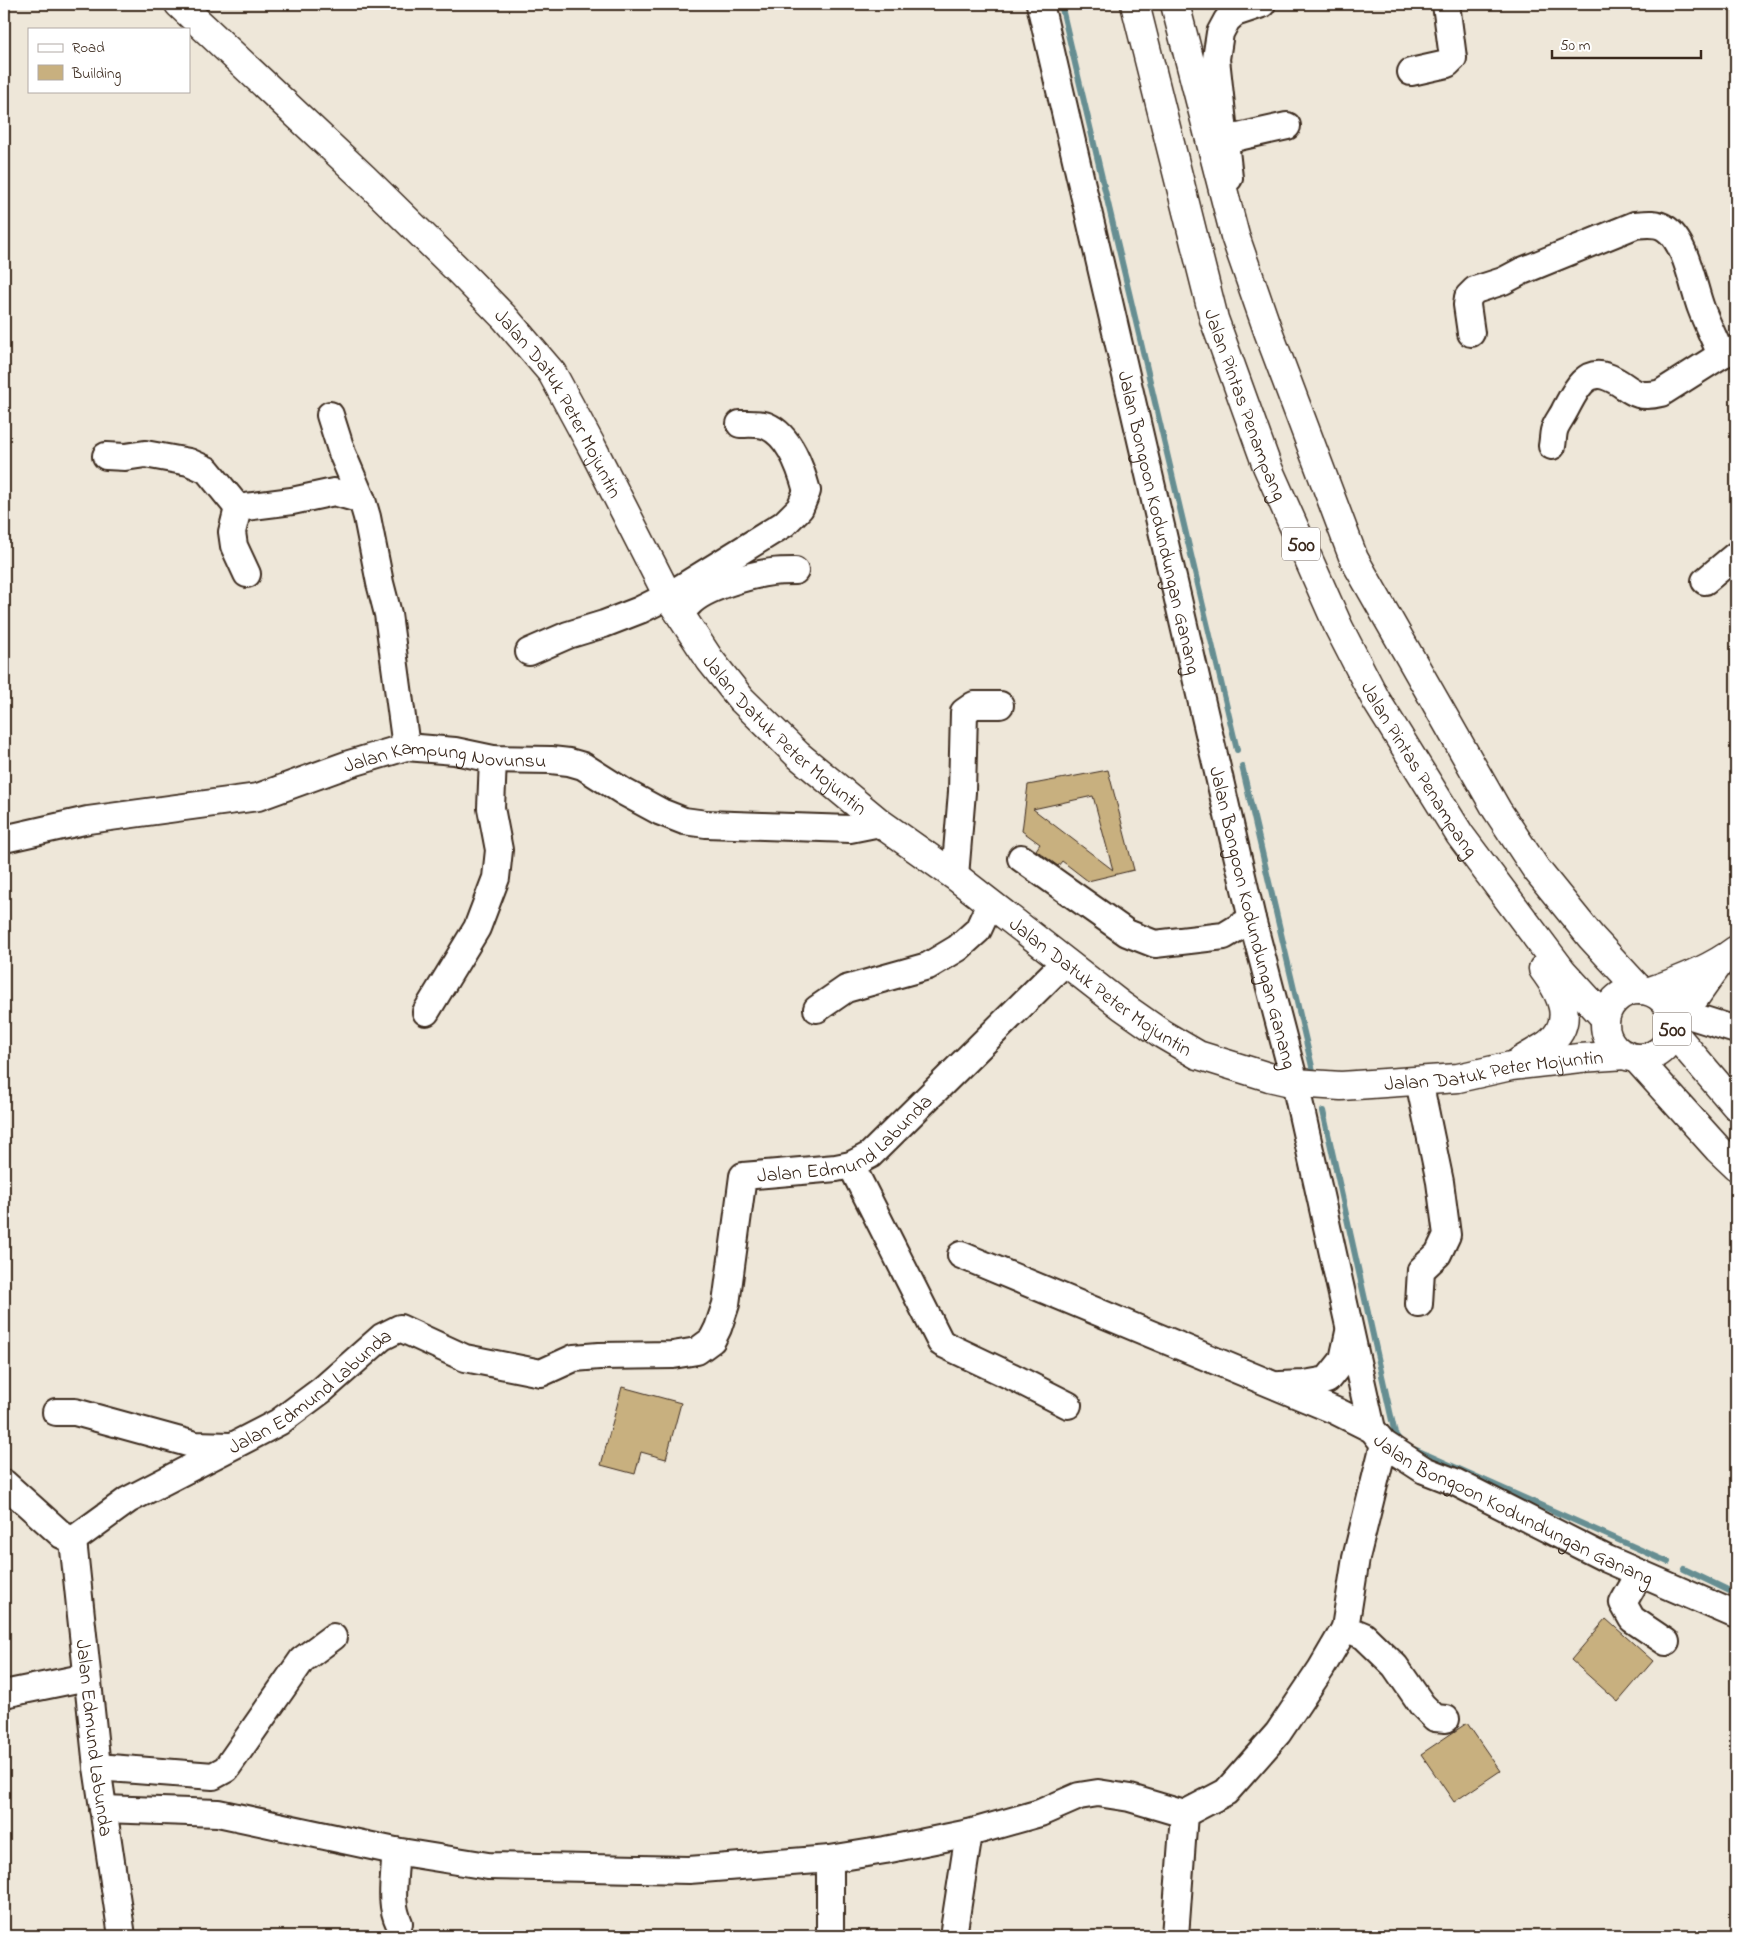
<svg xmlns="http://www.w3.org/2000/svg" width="1740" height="1940" font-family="'Indie Flower',sans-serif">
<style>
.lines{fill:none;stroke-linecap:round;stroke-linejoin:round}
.stream{stroke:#668e92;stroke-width:6}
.building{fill:#c8b07f;stroke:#3b2a1e;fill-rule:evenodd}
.minor-casing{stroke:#3b2a1e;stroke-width:30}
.major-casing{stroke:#3b2a1e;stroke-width:31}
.minor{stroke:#fff;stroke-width:26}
.major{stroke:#fff;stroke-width:28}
.labels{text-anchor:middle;stroke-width:4;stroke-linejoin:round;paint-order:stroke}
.shield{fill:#fff;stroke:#766a62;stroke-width:1}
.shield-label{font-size:19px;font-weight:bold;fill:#3b2a1e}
.street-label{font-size:20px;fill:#3b2a1e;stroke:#fff}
</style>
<rect width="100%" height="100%" fill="#eee7d9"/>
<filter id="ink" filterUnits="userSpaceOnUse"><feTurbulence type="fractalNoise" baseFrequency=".02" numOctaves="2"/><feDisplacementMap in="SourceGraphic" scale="10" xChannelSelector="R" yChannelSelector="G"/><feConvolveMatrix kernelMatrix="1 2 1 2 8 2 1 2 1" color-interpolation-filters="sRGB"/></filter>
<g filter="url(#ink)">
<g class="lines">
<g class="stream">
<path d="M1061,4l176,746"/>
<path d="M1242,766l71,305"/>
<path d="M1323,1111l72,323 6,8"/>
<path d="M1414,1449l254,113"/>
<path d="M1684,1569l52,25"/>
</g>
</g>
<g class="building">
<path d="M1108,770l26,100 -46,11 -26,-20 -4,5 -22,-16 4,-6 -18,-13 6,-46zM1093,796l20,74 -80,-61z"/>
<path d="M622,1387l59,16 -15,56 -25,-7 -6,22 -34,-9z"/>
<path d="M1606,1619l47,42 -35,41 -47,-42z"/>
<path d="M1467,1723l33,48 -46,31 -33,-48z"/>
</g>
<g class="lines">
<g class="minor-casing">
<g id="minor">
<path id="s1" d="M1040,4l212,915 43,164 77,346 12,15 40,26 31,12 152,77 129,56"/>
<path d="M1411,72l36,-8 6,-6 -7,-54"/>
<path d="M1225,140l62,-14"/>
<path d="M1229,178l-13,-119 4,-26 7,-13 8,-7 27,-9"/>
<path d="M1471,333l-4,-28 1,-8 7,-7 28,-9 19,-10 113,-46c10,-1 21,-3 30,3 21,13 28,59 36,80 6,16 14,32 20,47"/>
<path d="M330,415l12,38 20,47 5,17 13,66 8,31 18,133"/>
<path d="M1552,446c1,-5 1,-11 2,-15 2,-8 8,-14 11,-21 8,-14 18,-41 40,-34 25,8 25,25 56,17l60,-38 15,-6"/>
<path d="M106,456l19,1 20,-3 44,8 18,8 31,38"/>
<path d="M247,574l-13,-28 -2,-14 6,-24 54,-7 42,-9 28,8"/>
<path d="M1705,581l31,-26"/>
<path d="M689,604c14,-16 60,-29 83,-32 7,-1 15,-1 23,-1"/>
<path d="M529,652l39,-17 36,-11 36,-14 28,-14 116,-72 16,-16 7,-17c-6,-22 -17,-55 -40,-65 -8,-3 -19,-2 -27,-2"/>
<path id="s2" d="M4,839l84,-19 170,-23 91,-33 57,-17 49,4 38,8 58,1 18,2 14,4 41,26 37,20 23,9 22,3 144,5 30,-6"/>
<path d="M1021,858l106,75 28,11 69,-8 28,-17"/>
<path d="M955,876l7,-84 2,-80 10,-7h26"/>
<path d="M817,1009l29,-20 82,-23 30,-18 20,-18 12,-26"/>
<path d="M426,1012l51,-84 19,-50 3,-28 -8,-42 2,-49"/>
<path d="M1682,1013l54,17"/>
<path d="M851,1165l90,178 76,36 51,26"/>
<path d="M961,1255l375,156 36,18"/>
<path d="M1419,1304l2,-34 17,-16 9,-19 -7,-53 -21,-101"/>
<path d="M1280,1385l24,-1 23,-4 16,-20 6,-28"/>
<path d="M56,1412h19l120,33 36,1"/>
<path d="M1384,1444l-28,114 -11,70 19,8 31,30 27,39 13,13 11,1"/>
<path d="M4,1483l58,52 11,5"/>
<path id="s3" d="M73,1540l55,-40 151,-78 43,-32 60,-53 18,-9 65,30 76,15 33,-15 25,-2 74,-1 24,-4 15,-11 6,-12 8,-24 17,-128 93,-8 15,-3 19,-10 195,-193"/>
<path id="s4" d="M73,1540l24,227 25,169"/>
<path d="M1640,1573l-17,30 9,16 34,23"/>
<path d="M4,1694l83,-17"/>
<path d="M97,1767l116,9 13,-7 76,-109 31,-23"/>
<path d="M103,1809l115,4 177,38 93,15 201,4 141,-11 55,-9 84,-17 71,-20 39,-17 19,-3 32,5 54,16 42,-22 52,-59 43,-64 24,-41"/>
<path d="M395,1851c1,25 -7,49 4,72"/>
<path d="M830,1859v77"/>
<path d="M953,1936l16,-103"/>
<path d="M1175,1936l9,-122"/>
</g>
</g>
<g class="major-casing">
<g id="major">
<path id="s5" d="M179,4l185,174 94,92 47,48 47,55 40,74 76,149 42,64 31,39 57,56 82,68 75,53 167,130 40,28 36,21 71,22 26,6 46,3 117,-8 53,-12 69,-8 46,-3"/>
<path id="s6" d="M1135,4l79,315 53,147 72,162 37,72 84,135 102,136 43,47"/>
<path d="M1175,4l60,232 33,95 86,228 143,251 39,59 55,68 49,53"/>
<circle cx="1639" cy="1024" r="34"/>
<path d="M1650,991c30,-10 61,-22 86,-41"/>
<path d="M1673,1021l23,-25 24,-34"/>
<path d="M1672,1031l64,75"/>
<path d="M1636,1058l82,91 18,17"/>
<path d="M1519,1062c9,-6 19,-11 28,-17 30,-22 14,-52 -4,-76"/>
</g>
</g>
<use href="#minor" class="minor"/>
<use href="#major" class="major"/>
</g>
</g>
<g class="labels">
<g class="shield">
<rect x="1282" y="527.5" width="38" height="33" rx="4"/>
<rect x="1653" y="1012.5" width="38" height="33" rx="4"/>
</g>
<g class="shield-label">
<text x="1301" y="551">500</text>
<text x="1672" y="1036">500</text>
</g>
<g class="street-label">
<text dy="7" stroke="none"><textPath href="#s5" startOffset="554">Jalan Datuk Peter Mojuntin</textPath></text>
<text dy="7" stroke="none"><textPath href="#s6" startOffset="416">Jalan Pintas Penampang</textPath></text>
<text dy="7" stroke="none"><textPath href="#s1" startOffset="532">Jalan Bongoon Kodundungan Ganang</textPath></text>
<text dy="7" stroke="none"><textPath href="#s5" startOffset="959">Jalan Datuk Peter Mojuntin</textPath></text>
<text dy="7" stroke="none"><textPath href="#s2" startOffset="452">Jalan Kampung Novunsu</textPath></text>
<text dy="7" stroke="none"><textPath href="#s6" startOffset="821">Jalan Pintas Penampang</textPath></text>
<text dy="7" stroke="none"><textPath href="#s1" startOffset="938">Jalan Bongoon Kodundungan Ganang</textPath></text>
<text dy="7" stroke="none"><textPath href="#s5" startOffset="1364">Jalan Datuk Peter Mojuntin</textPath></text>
<text dy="7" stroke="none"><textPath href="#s5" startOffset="1784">Jalan Datuk Peter Mojuntin</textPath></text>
<text dy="7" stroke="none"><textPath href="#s3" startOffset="1000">Jalan Edmund Labunda</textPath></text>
<text dy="7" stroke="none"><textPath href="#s3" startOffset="281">Jalan Edmund Labunda</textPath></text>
<text dy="7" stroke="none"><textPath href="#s1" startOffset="1628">Jalan Bongoon Kodundungan Ganang</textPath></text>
<text dy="7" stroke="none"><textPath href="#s4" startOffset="199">Jalan Edmund Labunda</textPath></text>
</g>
</g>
<rect width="1740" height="1940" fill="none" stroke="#fff" stroke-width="20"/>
<rect x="10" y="10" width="1720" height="1920" fill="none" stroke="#3b2a1e" stroke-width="2" filter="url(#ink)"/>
<rect x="28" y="28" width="162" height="65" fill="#ffffff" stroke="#b1aaa5"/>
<rect x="38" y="44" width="25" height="8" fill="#ffffff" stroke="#b1aaa5"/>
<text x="72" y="52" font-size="15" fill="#3b2a1e">Road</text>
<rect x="38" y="65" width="25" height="15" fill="#c8b07f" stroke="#b1aaa5"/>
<text x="72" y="78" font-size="15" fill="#3b2a1e">Building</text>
<path d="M1552 50v8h149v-8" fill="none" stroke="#3b2a1e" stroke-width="2.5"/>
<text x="1560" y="50" font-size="15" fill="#3b2a1e" stroke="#ffffff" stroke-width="4" paint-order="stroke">50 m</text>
</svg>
